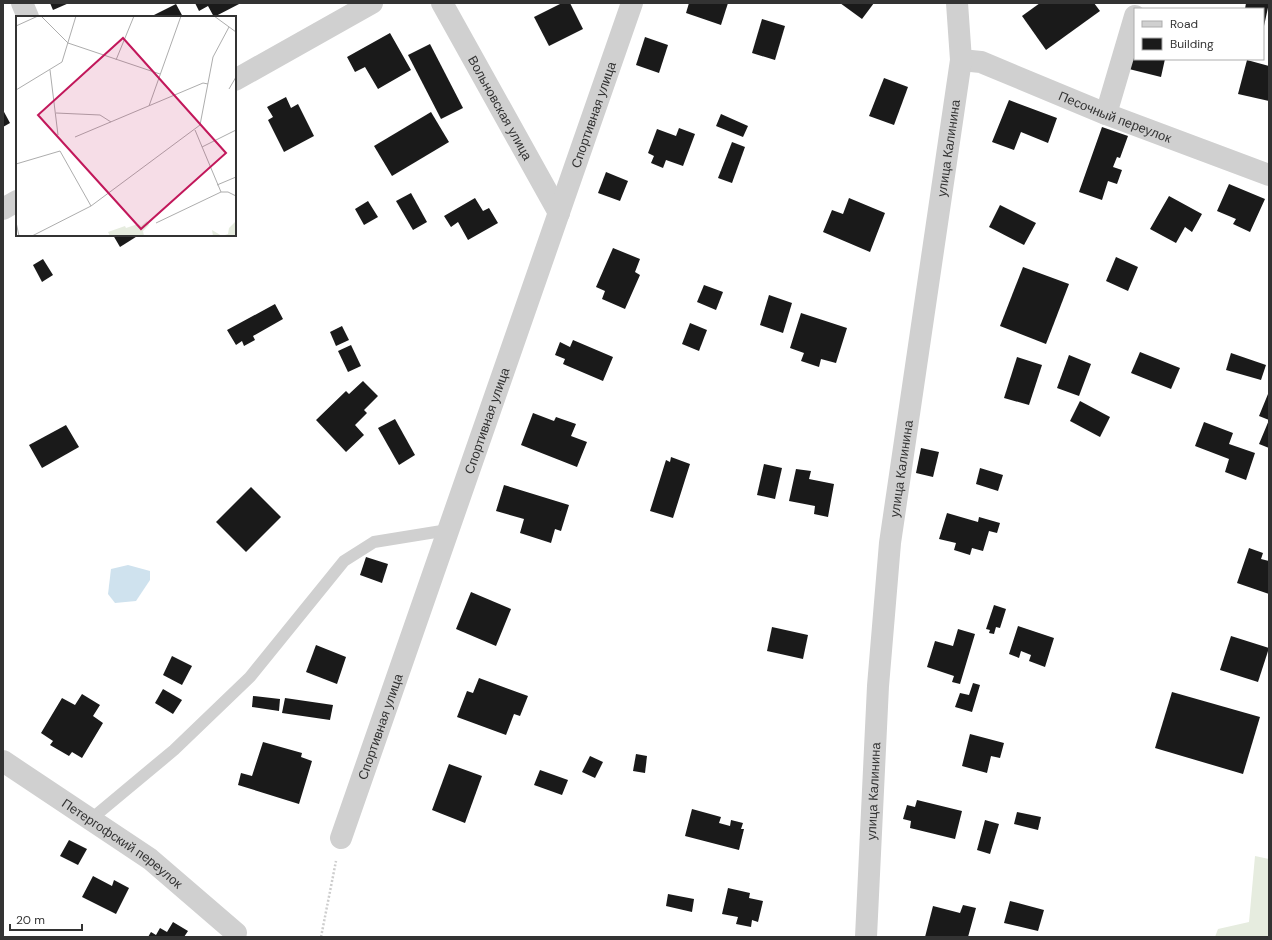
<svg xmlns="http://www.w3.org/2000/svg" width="1272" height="940" font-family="'DM Sans',sans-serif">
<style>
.green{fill:#e6ecdf}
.water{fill:#cfe2ee}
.building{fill:#1a1a1a}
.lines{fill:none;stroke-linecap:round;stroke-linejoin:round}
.path{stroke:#cdcdcd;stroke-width:2.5;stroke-dasharray:2 2;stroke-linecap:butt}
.service{stroke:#d0d0d0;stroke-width:12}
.minor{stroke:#d0d0d0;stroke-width:22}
.labels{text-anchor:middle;stroke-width:4;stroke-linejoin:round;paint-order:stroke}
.street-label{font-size:13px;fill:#333;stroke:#fff}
.inset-road{fill:none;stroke:#adadad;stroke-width:1}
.view{fill:#c2185b;fill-opacity:0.15;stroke:#c2185b;stroke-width:2}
.inset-edge{fill:none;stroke:#333;stroke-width:2}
</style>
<rect width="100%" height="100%" fill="#fff"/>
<path class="green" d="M1255,856l14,3v78h-54l3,-8 31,-7z"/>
<path class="water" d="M128,565l22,6v9l-14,21 -21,2 -7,-9 3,-25z"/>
<g class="building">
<path d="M50,3h19l-16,7z"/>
<path d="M195,3h46l-27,14 -6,-11 -9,5z"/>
<path d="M562,3h8l13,26 -34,17 -15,-29z"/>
<path d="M689,3h39l-7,22 -35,-12z"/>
<path d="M840,3h34l-12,16z"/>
<path d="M1040,3h54l6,8 -54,39 -24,-34z"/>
<path d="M1246,3h23l-5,23 -1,-17h-18z"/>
<path d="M176,4l7,13h-33z"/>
<path d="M762,19l23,7 -10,34 -23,-7z"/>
<path d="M390,33l21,37 -33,19 -13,-22 -10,5 -8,-15z"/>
<path d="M1135,36v23h30l-4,18 -36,-9z"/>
<path d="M645,37l23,8 -9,28 -23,-8z"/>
<path d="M430,44l33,64 -22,11 -33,-64z"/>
<path d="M1247,60l22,6v35l-31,-7z"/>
<path d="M884,78l24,9 -14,38 -25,-9z"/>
<path d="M286,97l5,11 7,-4 16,32 -30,16 -16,-32 5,-3 -6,-10z"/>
<path d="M1009,100l48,18 -9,25 -27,-11 -7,18 -22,-8z"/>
<path d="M3,110l7,13 -7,4z"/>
<path d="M431,112l18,30 -57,34 -18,-30z"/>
<path d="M721,114l27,12 -5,11 -27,-11z"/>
<path d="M1102,127l26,9 -8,22 -3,-1 -4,10 9,3 -5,14 -9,-3 -6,19 -23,-8z"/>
<path d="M679,128l16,6 -12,32 -17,-6 -3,8 -12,-5 3,-7 -6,-3 9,-24 19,7z"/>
<path d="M732,142l13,5 -13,36 -14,-5z"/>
<path d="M606,172l22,9 -8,20 -22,-8z"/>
<path d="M1229,184l36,15 -15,33 -17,-8 3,-5 -19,-8z"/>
<path d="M411,193l16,29 -14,8 -17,-29z"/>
<path d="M1169,196l33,18 -10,18 -7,-5 -9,16 -26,-14z"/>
<path d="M475,198l8,13 6,-3 9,15 -30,17 -10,-18 -7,5 -7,-11z"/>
<path d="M849,198l36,15 -15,39 -47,-20 9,-22 11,4z"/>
<path d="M368,201l10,16 -14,8 -9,-16z"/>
<path d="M1000,205l36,18 -12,22 -35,-18z"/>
<path d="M113,235h26l-19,12z"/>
<path d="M613,248l27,11 -5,13 5,3 -15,34 -23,-10 3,-8 -9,-4z"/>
<path d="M1116,257l22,10 -10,24 -22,-10z"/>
<path d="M43,259l10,16 -11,7 -9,-17z"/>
<path d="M1023,267l46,17 -23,60 -46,-18z"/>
<path d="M704,285l19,7 -7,18 -19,-8z"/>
<path d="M769,295l23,8 -9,30 -23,-8z"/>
<path d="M275,304l8,15 -30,17 2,4 -11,6 -2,-5 -6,4 -9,-15z"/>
<path d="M801,313l46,15 -11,35 -15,-4 -2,8 -18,-6 3,-8 -14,-5z"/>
<path d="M690,323l17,7 -8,21 -17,-7z"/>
<path d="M342,326l7,14 -13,6 -6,-14z"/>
<path d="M573,340l40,17 -10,24 -40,-17 2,-5 -10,-4 5,-13 10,5z"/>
<path d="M351,345l10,21 -13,6 -10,-21z"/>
<path d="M1140,352l40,16 -9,21 -40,-16z"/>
<path d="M1231,353l35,12 -5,15 -35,-10z"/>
<path d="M1069,355l22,9 -12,32 -22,-8z"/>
<path d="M1017,357l25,8 -13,40 -25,-7z"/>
<path d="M363,381l15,15 -14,14 3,3 -12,12 9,10 -18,17 -30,-32 30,-29 3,3z"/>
<path d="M1268,394h1v54l-10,-4 10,-24 -10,-4z"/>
<path d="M1080,401l30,16 -10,20 -30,-16z"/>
<path d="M533,413l21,8 2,-4 20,7 -5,12 16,6 -10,25 -56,-22z"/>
<path d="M395,419l20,36 -16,10 -21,-37z"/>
<path d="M1204,422l29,11 -4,11 26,9 -9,27 -21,-8 4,-13 -34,-13z"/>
<path d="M66,425l13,22 -37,21 -13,-23z"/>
<path d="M921,448l18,4 -6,25 -17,-4z"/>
<path d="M671,457l19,7 -17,54 -23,-7 16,-51 4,2z"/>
<path d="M764,464l18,4 -7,31 -18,-4z"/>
<path d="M980,468l23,7 -5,16 -22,-7z"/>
<path d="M796,469l15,2 -2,8 25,5 -6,33 -14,-3 1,-8 -26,-5z"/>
<path d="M504,485l65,20 -8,26 -6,-2 -4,14 -31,-10 4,-14 -28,-8z"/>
<path d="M251,487l30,30 -35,35 -30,-30z"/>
<path d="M947,513l31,9 1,-5 21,6 -3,10 -8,-2 -6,20 -11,-3 -2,7 -16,-5 2,-7 -17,-4z"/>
<path d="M1249,548l14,5 -2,6 8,2v33l-32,-11z"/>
<path d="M366,557l22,7 -6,19 -22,-8z"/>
<path d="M471,592l40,17 -15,37 -40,-17z"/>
<path d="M994,605l12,4 -6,19 -4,-1 -2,7 -5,-1 1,-3 -4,-1z"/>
<path d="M1018,626l36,12 -9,29 -16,-6 2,-6 -10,-4 -2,7 -10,-4z"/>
<path d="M772,627l36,8 -5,24 -36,-8z"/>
<path d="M958,629l17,5 -15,50 -8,-2 2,-6 -27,-9 8,-26 18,5z"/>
<path d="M1231,636l38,12 -11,34 -38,-12z"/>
<path d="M316,645l30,12 -9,27 -31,-12z"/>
<path d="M172,656l20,10 -10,19 -19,-10z"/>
<path d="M479,678l49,18 -8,20 -6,-2 -8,21 -49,-18 10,-26 6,2z"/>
<path d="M973,683l7,2 -8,27 -17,-5 5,-14 9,2z"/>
<path d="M163,689l19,11 -9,14 -18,-11z"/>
<path d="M1172,692l88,25 -17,57 -88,-26z"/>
<path d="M82,694l18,11 -7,11 10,7 -21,35 -10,-6 -3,4 -19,-11 3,-4 -12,-8 21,-35 13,7z"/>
<path d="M253,696l27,3 -1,12 -27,-4z"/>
<path d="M285,698l48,7 -3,15 -48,-7z"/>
<path d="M970,734l34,9 -4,15 -9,-2 -4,17 -25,-7z"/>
<path d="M263,742l39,11 -1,4 11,4 -13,43 -61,-19 3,-12 11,3z"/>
<path d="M636,754l11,2 -2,17 -12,-2z"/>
<path d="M590,756l13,6 -8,16 -13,-6z"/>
<path d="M449,764l33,12 -17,47 -33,-13z"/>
<path d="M540,770l28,10 -6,15 -28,-10z"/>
<path d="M917,800l45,11 -7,28 -45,-11 1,-7 -8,-2 4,-14 8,2z"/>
<path d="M692,809l29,8 -2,6 11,3 1,-6 12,3 -2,6h3l-5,21 -54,-14z"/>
<path d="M1017,812l24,5 -3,13 -24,-6z"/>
<path d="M985,820l14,4 -9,30 -13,-4z"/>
<path d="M69,840l18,9 -9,16 -18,-9z"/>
<path d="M93,876l19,10 2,-6 15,8 -13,26 -34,-17z"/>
<path d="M728,888l22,5 -1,5 14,3 -5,21 -6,-2 -1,7 -15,-3 2,-7 -16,-3z"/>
<path d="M668,894l26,5 -2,13 -26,-6z"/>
<path d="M1010,901l34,9 -6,21 -34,-8z"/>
<path d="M963,905l13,3 -8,29h-43l8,-31 27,7z"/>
<path d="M173,922l15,9 -4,6h-36l3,-5 5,3 4,-7 7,4z"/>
</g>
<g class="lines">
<path class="path" d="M321,937l15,-76"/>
<path class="service" d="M90,820l84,-70 76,-73 94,-116 30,-19 74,-12"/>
<g class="minor">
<path d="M22,3l6,14"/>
<path id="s1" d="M442,3l117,210"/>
<path id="s2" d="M961,60l20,2 125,52 163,61"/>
<path d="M235,80l137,-77"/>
<path d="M1106,114l29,-98"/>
<path d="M3,209l14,-8"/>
<path id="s3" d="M3,761l147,98 86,74"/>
<path id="s4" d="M341,838l291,-835"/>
<path id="s5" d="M866,937l12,-251 12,-143 71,-483 -4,-57"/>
</g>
</g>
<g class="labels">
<g class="street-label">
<text dy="5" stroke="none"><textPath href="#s1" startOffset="120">Вольновская улица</textPath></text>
<text dy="5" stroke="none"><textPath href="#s4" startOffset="766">Спортивная улица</textPath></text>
<text dy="5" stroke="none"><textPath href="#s2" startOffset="165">Песочный переулок</textPath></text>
<text dy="5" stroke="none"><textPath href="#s5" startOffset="794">улица Калинина</textPath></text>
<text dy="5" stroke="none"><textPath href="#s4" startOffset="442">Спортивная улица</textPath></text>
<text dy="5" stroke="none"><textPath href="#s5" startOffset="470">улица Калинина</textPath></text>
<text dy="5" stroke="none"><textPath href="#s4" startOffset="118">Спортивная улица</textPath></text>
<text dy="5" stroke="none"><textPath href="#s5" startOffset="146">улица Калинина</textPath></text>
<text dy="5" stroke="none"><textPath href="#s3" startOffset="145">Петергофский переулок</textPath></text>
</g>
</g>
<g transform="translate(16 16)">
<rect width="220" height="220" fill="#fff"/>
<path d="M131,205l2,4 -6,6 1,5h-34l-2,-4 17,-6 1,2 12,-4 3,2zM220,205v15h-23l-1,-6 10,6 6,-2 1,-6z" fill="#e6ecdf"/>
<path class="inset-road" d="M25,0l27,27 92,31M198,0l22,16M0,10l22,-10M100,44l18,-44M34,54l8,65M213,73l7,-12M0,74l46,-28 14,-46M133,90l32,-90M40,97l44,2 11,7M179,114l26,62M59,121l128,-54 5,1M186,131l34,-17M0,148l44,-13 31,55M201,169l19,-8M0,206l3,14M140,207l65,-31h7l8,4M16,220l59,-30 109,-81 13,-68 16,-30"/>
<path class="view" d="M107,22l103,115 -85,76 -103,-114z"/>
<rect width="220" height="220" class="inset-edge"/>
</g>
<rect width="1272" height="940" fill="none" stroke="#333333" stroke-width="8"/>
<rect x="1134" y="8" width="130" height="52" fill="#ffffff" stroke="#adadad"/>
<rect x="1142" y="21" width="20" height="6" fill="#d0d0d0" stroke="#adadad"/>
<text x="1170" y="28" font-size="12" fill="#333333">Road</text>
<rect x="1142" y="38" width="20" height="12" fill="#1a1a1a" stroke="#adadad"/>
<text x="1170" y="48" font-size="12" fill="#333333">Building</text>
<path d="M10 924v6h72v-6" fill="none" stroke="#333333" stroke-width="2"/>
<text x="16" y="924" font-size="12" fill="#333333" stroke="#ffffff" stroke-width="3" paint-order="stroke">20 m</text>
</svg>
